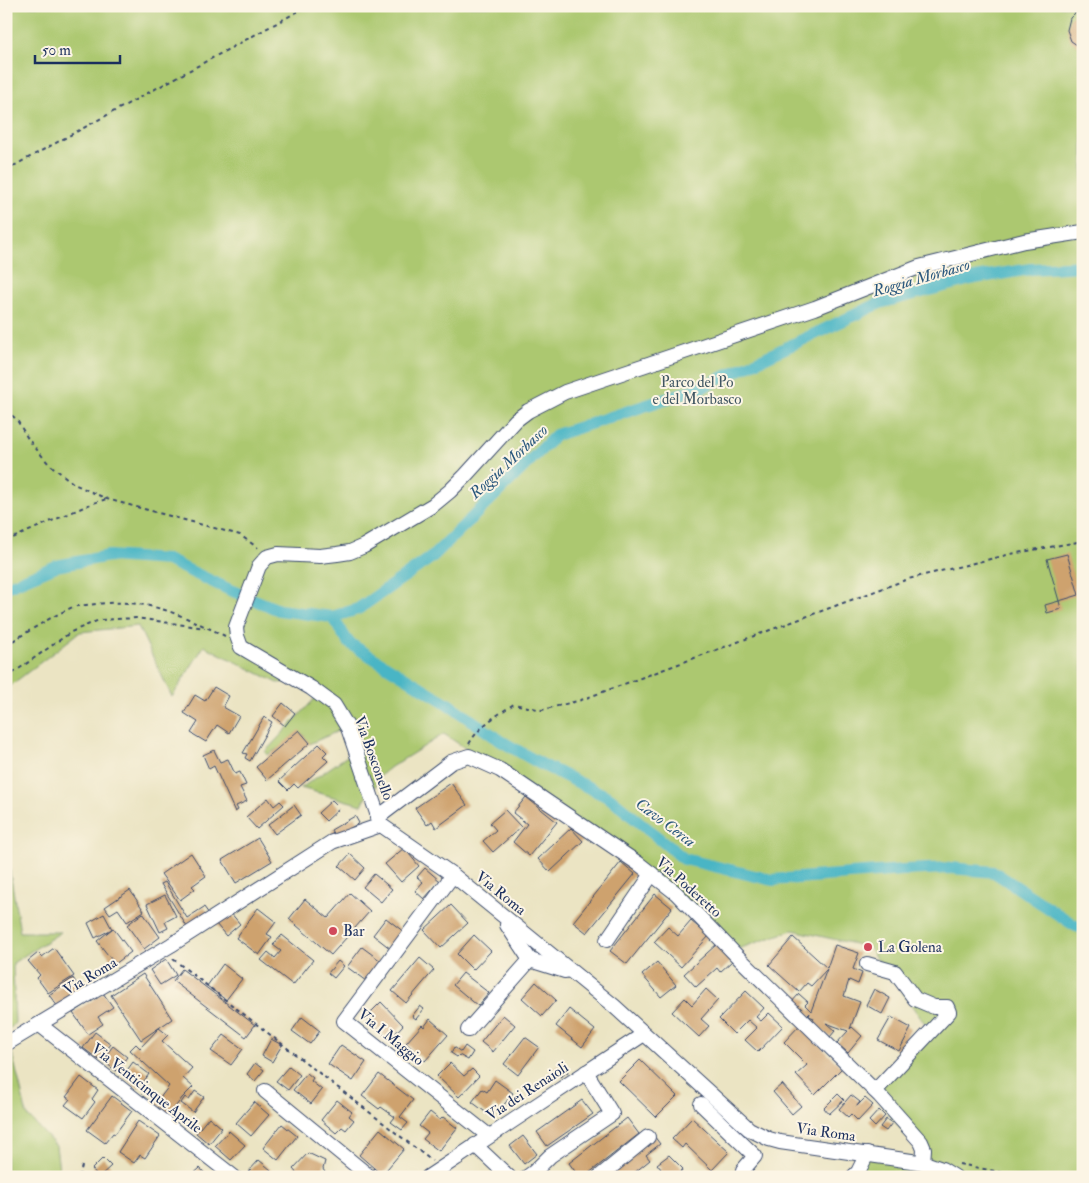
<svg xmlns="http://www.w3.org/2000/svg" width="1089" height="1183" font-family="'IM FELL Double Pica',serif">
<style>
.green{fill:#acc86f;stroke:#647c66}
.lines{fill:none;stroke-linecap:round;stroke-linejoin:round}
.canal{stroke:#49b5c5;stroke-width:12}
.building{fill:#cea26e}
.minor-casing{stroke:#3a4a6d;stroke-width:16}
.path{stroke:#3a4a6d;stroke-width:2;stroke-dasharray:4 4;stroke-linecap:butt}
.minor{stroke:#fff;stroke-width:14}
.poi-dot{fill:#d1495b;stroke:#fcf5e5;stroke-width:2}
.labels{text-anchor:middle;stroke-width:4;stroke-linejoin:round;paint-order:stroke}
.park-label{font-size:15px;fill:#3f5562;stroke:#fcf5e5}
.street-label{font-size:15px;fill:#1b2f5e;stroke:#fcf5e5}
.poi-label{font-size:15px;fill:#1b2f5e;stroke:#fcf5e5;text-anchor:start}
.water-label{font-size:16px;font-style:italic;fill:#29577d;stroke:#fcf5e5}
</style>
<rect width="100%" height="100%" fill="#fcf5e5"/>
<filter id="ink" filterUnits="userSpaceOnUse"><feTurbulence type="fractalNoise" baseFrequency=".02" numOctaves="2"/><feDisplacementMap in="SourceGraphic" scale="10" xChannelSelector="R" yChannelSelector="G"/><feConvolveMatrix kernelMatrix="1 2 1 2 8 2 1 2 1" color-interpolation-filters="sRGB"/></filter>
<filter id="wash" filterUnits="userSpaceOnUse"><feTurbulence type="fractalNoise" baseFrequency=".0096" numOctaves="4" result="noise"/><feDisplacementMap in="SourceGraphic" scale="20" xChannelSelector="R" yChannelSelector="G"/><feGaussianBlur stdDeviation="1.12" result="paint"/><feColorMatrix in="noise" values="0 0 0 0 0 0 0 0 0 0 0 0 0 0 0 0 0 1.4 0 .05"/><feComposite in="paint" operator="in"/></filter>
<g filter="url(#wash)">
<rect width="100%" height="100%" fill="#ebe4c3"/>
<g class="green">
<path d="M6,6h1077v1171h-224l-10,-10 20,-17 58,11 -56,-70 58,-62 -61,-82 -75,-17 -64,22 -99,-93 -186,-125 -53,33 -10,8 -5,11 -7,5 -7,14 -61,-17 52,-36 -8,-24 -36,16 -6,-10 -36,21 -2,-3 55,-59 -23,-12 -19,2 -74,-37 -32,51 -34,-71 -58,6 -74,57z"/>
<path d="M6,848l14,84h41l-48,31 2,60 -9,10z"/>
<path d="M12,1053l15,62 29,31 4,31h-54v-120z"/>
</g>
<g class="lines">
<g class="canal">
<path d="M6,587l50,-21 53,-10 58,4 63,30 49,20 53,7 26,-8 74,-52 124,-122 149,-49 175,-83 95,-25 56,-9 52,-3"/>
<path d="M332,617l17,26 96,59 56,39 38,22 71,35 74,61 88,21 131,-10 48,-2 43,4 80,53 9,4"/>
</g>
</g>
<g id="blocks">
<g class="building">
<path d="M1083,9v40l-12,-8 -4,-11 3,-12 4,-4z"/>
<path d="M1067,554l12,41 -20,6 -12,-42z"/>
<path d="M1059,601l2,8 -14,4 -2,-8z"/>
<path d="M214,687l15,9 -6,11 16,9 -10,17 -12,-8 -11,17 -15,-9 7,-11 -14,-9 11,-18 10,6z"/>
<path d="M283,703l12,10 -10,13 -12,-10z"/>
<path d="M264,717l8,5 -22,39 -5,-3 2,-4 -4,-1z"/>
<path d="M299,730l11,13 -43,37 -11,-13z"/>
<path d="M319,744l8,8 -4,4 5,5 -30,27 -4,-4 -6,6 -9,-9z"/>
<path d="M214,750l6,12 8,-3 7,15 5,-2 6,13 -6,2 7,14 -11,5 2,4 -3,2 -21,-46 -5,3 -6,-14z"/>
<path d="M451,783l16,22 -31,23 -4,-7 -5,4 -12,-17z"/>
<path d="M526,797l31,25 -28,34 -16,-14 14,-18 -14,-11z"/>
<path d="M268,798l6,8 6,-5 4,4 -27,24 -11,-12z"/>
<path d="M332,800l8,8 -14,13 -8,-8z"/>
<path d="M294,805l7,10 -26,19 -7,-9z"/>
<path d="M505,810l16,17 -28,25 -10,-11 13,-11 -6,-7z"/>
<path d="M355,816l4,7 -24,14 -4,-7z"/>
<path d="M571,828l12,13 -33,31 -12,-13z"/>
<path d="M258,838l14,23 -36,22 -14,-23z"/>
<path d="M404,848l15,18 -18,16 -16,-18z"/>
<path d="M191,853l15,23 -14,10 3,3 -15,11 -19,-26z"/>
<path d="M350,854l15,14 -10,12 -16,-14z"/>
<path d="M621,862l14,12 -48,59 -14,-11z"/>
<path d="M425,868l15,13 -16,18 -9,-8 8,-9 -6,-5z"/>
<path d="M374,874l18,15 -11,13 -18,-15z"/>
<path d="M165,882l22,36 17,-11 5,7 -22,13 -26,-43z"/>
<path d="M130,890l14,21 -17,11 -9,-13 -8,5 -5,-7z"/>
<path d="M350,893l20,18 -39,44 -42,-36 16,-20 23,19z"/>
<path d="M655,894l17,14 -45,56 -17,-13z"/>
<path d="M165,895l11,21 -11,6 3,6 -8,4 -13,-28z"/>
<path d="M451,905l17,18 -27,25 -17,-18z"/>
<path d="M258,908l18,14 -9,12 5,3 -13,18 -23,-17z"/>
<path d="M230,912l10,12 -14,12 -10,-12z"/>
<path d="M143,913l17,24 -16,12 -17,-24z"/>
<path d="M104,914l8,15 -17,9 -7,-15z"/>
<path d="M386,918l18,14 -13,17 -18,-14z"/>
<path d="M691,921l18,15 -28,31 -27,-25 14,-15 10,9z"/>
<path d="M113,928l18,24 -16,12 -18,-23z"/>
<path d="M282,935l31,25 -20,25 -32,-25 7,-8 7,6 6,-7 -8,-6z"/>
<path d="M474,935l17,16 -18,19 -16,-16z"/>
<path d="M793,937l34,31 8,-23 24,8 -6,16 9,4 -4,11 -9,-4 -5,16 16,6 -10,27 2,-2 10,9 -14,17 -11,-10 11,-12 -22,-8 9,8 -5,6 -18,-16 2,-3 -5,-2 1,-3 -5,5 -15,-14 9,-10 9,8 -3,3 6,6 16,-42 -16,17 -4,-3 -8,9 -30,-27z"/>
<path d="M717,944l15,17 -12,11 -3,-4 -21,19 -12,-13z"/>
<path d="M362,947l19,14 -15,20 -19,-14z"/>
<path d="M54,948l20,28 -26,17 -11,-15 3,-3 -12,-14 10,-8 4,4z"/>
<path d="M420,958l14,12 -28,33 -14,-12z"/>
<path d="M166,959l10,16 -16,10 -10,-15z"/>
<path d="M338,961l6,5 -10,12 -6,-5z"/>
<path d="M657,962l19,23 -15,12 -19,-22z"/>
<path d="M223,964l19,15 -16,21 -19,-14z"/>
<path d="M182,969l73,56 -9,12 -73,-56z"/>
<path d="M463,973l26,20 -11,13 -25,-21z"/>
<path d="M143,974l29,45 -31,21 -30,-45z"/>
<path d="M73,978l8,13 -23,16 -9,-12z"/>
<path d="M536,982l20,18 -14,16 -20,-18z"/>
<path d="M706,989l12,11 -17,19 8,7 -10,11 -27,-25 13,-14 7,7z"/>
<path d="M874,989l16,9 -8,16 -16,-9z"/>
<path d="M746,991l18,17 -8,9 5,4 8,-8 14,13 -25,26 -13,-12 12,-12 -9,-8 -14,14 -15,-15z"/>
<path d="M103,993l10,14 -15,10 5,7 -15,10 -15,-21z"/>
<path d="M381,1002l22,23 -14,15 -23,-23z"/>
<path d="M420,1006l4,3 -8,10 -4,-3z"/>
<path d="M569,1009l26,21 -13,17 -26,-21z"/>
<path d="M503,1015l12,10 -22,27 -12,-10z"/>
<path d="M302,1017l18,14 -10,13 -18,-13z"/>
<path d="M891,1017l20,11 -12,23 -21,-11z"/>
<path d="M430,1019l18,16 -23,26 -19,-18 16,-18 2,2z"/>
<path d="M800,1025l42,43 -27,27 -19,-20 11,-10 -23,-23z"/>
<path d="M159,1028l9,7 -6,6 30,27 -9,10 10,9 -11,11 -12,16 -14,-11 13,-17 -39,-36 6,-6 4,4z"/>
<path d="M95,1032l16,12 -12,16 -16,-12z"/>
<path d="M224,1035l19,14 -12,16 -20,-14z"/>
<path d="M525,1037l14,10 -21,28 -14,-11z"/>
<path d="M271,1039l11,6 -10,17 -10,-6z"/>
<path d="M341,1045l25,17 -13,19 -25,-17z"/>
<path d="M113,1046l14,11 -11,14 -14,-11z"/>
<path d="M465,1046l8,6 -5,8 -9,-5 -2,2 -6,-4 3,-6 7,5z"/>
<path d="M640,1060l37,36 -21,21 -37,-36z"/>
<path d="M133,1062l16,12 -10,14 -16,-12z"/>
<path d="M255,1063l9,7 -9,11 -8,-7z"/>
<path d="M450,1063l14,13 8,-7 7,7 -20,21 -22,-21z"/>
<path d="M564,1064l4,8 -8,5 -5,-9z"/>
<path d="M289,1066l11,9 -12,15 -12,-9z"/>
<path d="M307,1073l6,5 -2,3 11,9 -11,14 -18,-14z"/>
<path d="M379,1074l34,26 -13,17 8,6 -6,7 -11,-8 4,-5 -14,-10 -2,2 -17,-13z"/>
<path d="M81,1077l17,13 -6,9 3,3 -12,16 -18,-13 5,-6 -4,-2z"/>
<path d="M495,1080l18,13 -13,17 -6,-5 -6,9 -16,-12 10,-13 5,3z"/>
<path d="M782,1084l19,22 -9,8 -19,-22z"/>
<path d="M195,1091l9,6 -11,15 -12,-9 4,-6 4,3z"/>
<path d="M838,1094l6,6 -15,14 -5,-6z"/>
<path d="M851,1095l9,7 -4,5 9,-9 8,7 -15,16 -7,-7 -3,3 -9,-8z"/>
<path d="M112,1096l20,15 -17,23 -2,-1 -8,10 -18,-13z"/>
<path d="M337,1100l15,12 -3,4 5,4 -8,10 -4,-3 -6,6 -15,-13z"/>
<path d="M582,1100l11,14 -46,32 -10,-14z"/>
<path d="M254,1102l15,13 -18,21 -15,-13z"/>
<path d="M879,1110l6,6 -10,11 -6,-6z"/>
<path d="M430,1112l10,8 3,-3 14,11 -18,23 -16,-12 5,-6 -9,-7z"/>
<path d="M209,1117l13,11 -13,16 -13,-11z"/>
<path d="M627,1118l12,16 -55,43h-5l-10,-14z"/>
<path d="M692,1118l37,34 -17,18 -27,-26 -3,4 -10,-9z"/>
<path d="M886,1119l6,4 -6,8 -6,-4z"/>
<path d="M138,1121l22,15 -15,22 -5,-3 -6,8 -16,-11z"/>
<path d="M282,1124l15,12 -19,24 -15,-12z"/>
<path d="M380,1129l24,20 -22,26 -23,-20z"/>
<path d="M229,1131l16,14 -14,15 -16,-14z"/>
<path d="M523,1136l14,18 -13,10 -14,-18z"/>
<path d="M654,1136l6,8 -14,11 4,5 -21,17h-28z"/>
<path d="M308,1153l17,8 -2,8 4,7 7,-3 3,4h-37l-7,-8z"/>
<path d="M669,1155l14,14 -7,8h-26l11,-8 -4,-5z"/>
<path d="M103,1158l8,8 -12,11 -7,-8z"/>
<path d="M259,1160l12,10 -6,7h-11l-6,-5z"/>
<path d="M200,1168l8,9h-18z"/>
</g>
</g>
</g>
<g filter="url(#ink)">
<use href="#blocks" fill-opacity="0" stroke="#3a4a6d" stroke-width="1"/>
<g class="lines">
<g class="minor-casing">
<g id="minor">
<path d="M377,818l74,-56 18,-6 31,14 139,94 37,29 62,64 142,139 41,46 3,7 -1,14"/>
<path d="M381,825l-33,-97 -14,-23 -23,-17 -70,-41 -4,-11 -1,-9 23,-61 8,-9 11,-3 42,2 17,-2 13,-2 14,-6 69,-41 17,-14 15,-15 51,-56 12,-9 37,-19 250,-84 104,-41 105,-26 59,-9"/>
<path d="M453,875l-109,146 145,115"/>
<path d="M507,925l23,35"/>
<path d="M607,940l45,-66"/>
<path d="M867,964l28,8 20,27 19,8h13l2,5 -74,79"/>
<path d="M40,1025l194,152"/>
<path d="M468,1030l62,-70 35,11"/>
<path d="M6,1044l165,-99 161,-103 49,-17 72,50 161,131 135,123 20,10 11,3 145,21 17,6 13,8"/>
<path d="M265,1091l105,86"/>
<path d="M701,1104l54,52 -12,14 -1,7"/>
<path d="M475,1145l34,32"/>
<path d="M428,1177l216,-143"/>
<path d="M527,1177l7,-5 16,-16 62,-42 -26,-42"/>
<path d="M599,1177l49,-40"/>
<path d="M853,1177l5,-5 9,-18"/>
</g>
</g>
<g class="path">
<path d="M6,170l302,-164"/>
<path d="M6,410l11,10 11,19 20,24 26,21 33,15 133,36 18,13"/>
<path d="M6,541l87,-38 14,-4"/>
<path d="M6,645c22,-13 44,-28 67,-38 7,-2 16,-2 23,-3 53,-6 83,10 129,32"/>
<path d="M6,678l65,-46 28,-12 37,-2 69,10"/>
<path d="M469,744c10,-18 28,-29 45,-40l28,6 39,-10 327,-121 103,-25 72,-13"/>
<path d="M173,959l259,202"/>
<path d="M959,1164l65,13"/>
<path d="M79,1177l3,-11"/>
</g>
<use href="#minor" class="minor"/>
</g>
</g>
<g class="poi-dot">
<circle cx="333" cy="931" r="5"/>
<circle cx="868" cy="947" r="5"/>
</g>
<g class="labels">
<g class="park-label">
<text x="697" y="387">Parco del Po<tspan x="697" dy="17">e del Morbasco</tspan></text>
</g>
<g class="street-label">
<text transform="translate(374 758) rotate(70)" y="5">Via Bosconello</text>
<text transform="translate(689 887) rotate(42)" y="5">Via Poderetto</text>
<text transform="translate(501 893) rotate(39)" y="5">Via Roma</text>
<text transform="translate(90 976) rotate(-31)" y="5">Via Roma</text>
<text transform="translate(391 1037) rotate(39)" y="5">Via I Maggio</text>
<text transform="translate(147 1088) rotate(38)" y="5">Via Venticinque Aprile</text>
<text transform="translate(527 1091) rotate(-33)" y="5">Via dei Renaioli</text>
<text transform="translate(826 1132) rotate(8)" y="5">Via Roma</text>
</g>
<g class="poi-label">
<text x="343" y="936">Bar</text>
<text x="878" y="952">La Golena</text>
</g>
<g class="water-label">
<text transform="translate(921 277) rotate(-16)" y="6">Roggia Morbasco</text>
<text transform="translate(508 461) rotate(-43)" y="6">Roggia Morbasco</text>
<text transform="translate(666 822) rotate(37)" y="6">Cavo Cerca</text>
</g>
</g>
<rect width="1089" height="1183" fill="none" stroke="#fcf5e5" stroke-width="25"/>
<path d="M35 55v8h85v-8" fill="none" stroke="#1b2f5e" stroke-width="2.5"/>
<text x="42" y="55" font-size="15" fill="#1b2f5e" stroke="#fcf5e5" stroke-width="4" paint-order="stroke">50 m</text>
</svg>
